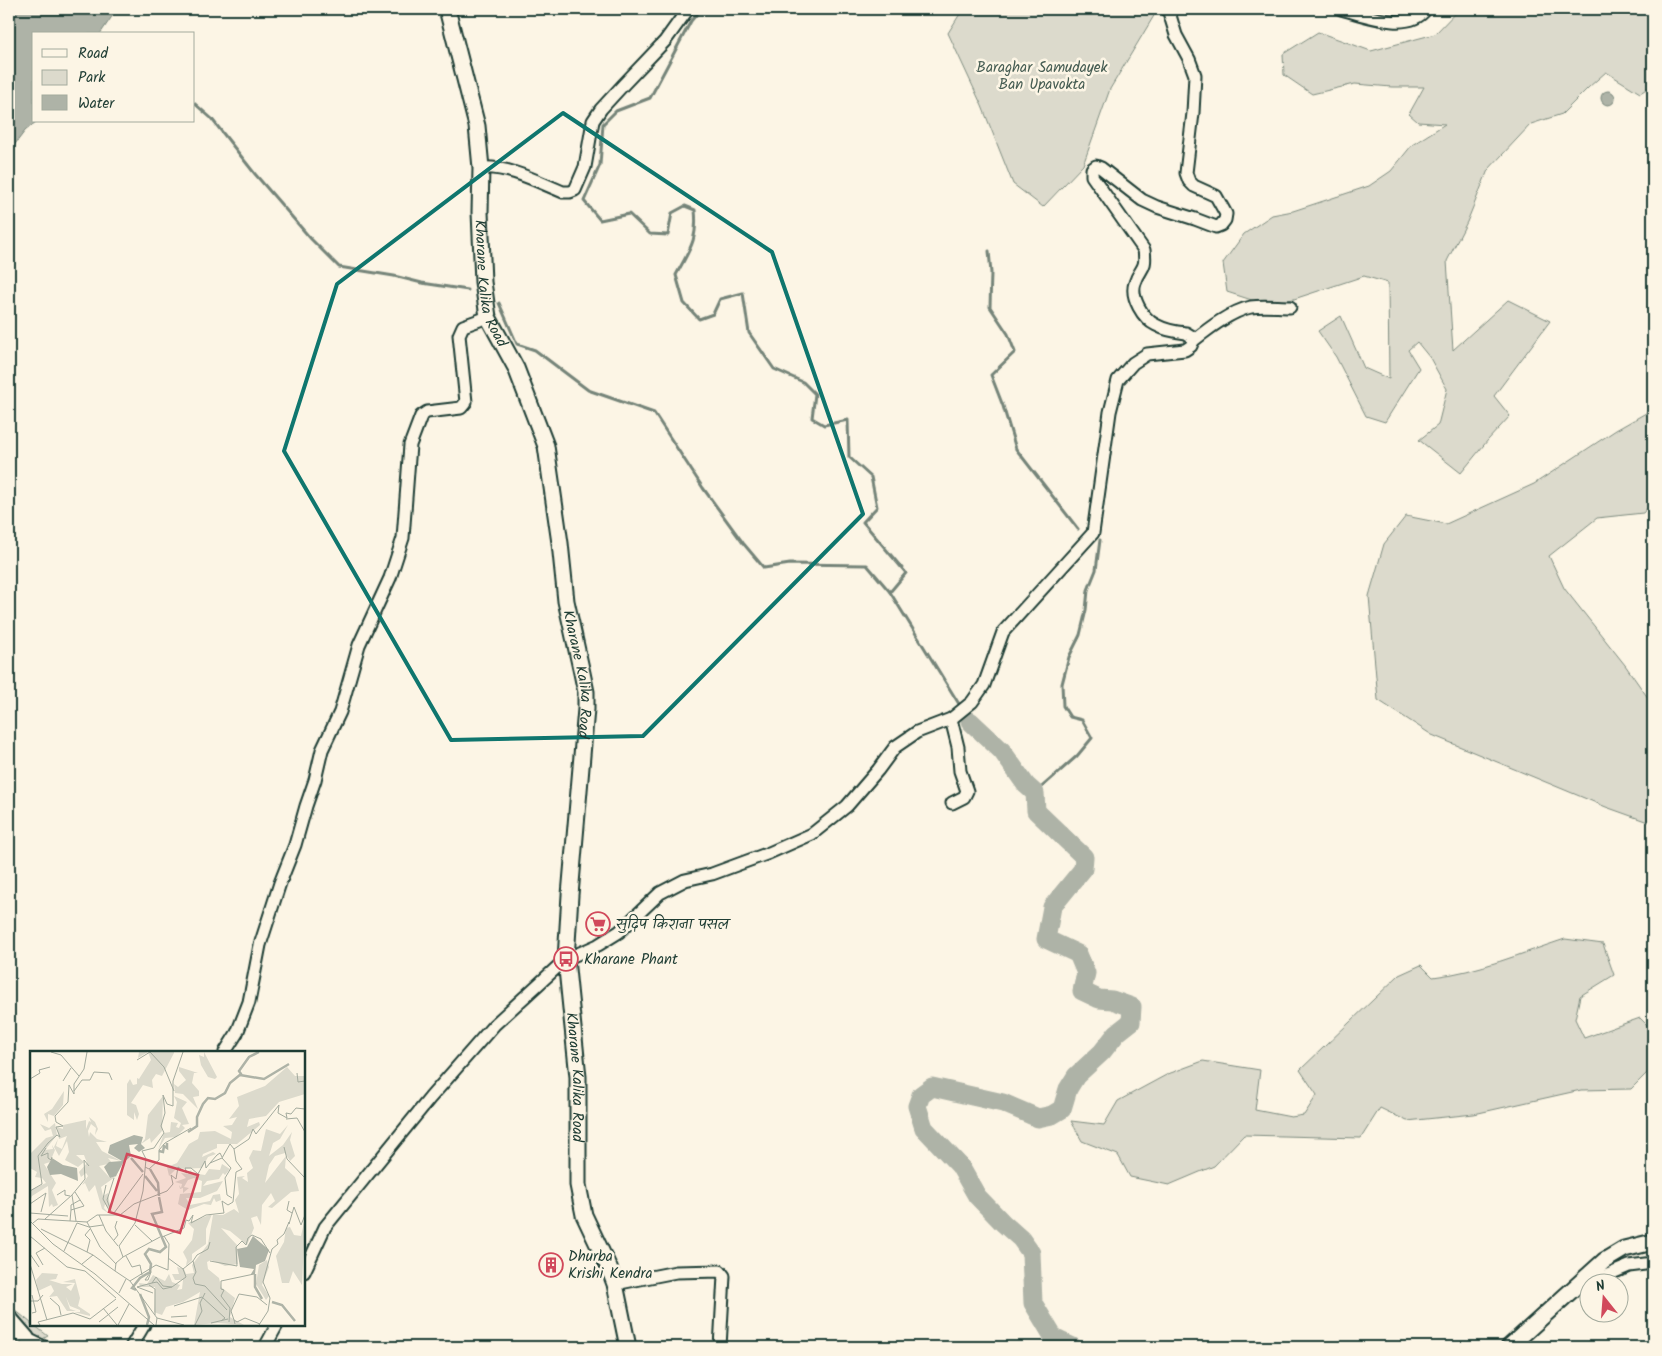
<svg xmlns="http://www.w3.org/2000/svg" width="1662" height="1356" font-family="Kalam,'Playpen Sans Deva',sans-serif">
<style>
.green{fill:#dcdacc;stroke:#7e8c80}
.water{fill:#aeb3a7;stroke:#758479}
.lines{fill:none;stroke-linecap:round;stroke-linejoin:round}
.stream{stroke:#758479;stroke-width:3}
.river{stroke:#aeb3a7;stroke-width:19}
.street-casing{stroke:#1f3d34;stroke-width:15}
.secondary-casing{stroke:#1f3d34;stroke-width:19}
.street{stroke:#fcf5e5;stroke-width:11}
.secondary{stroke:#fcf5e5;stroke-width:15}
.marked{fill:none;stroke:#0f766e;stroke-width:4;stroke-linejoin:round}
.labels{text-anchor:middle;stroke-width:5;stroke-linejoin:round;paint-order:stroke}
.park-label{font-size:15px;fill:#455c52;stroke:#fcf5e5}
.street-label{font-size:15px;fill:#1f3d34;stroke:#fcf5e5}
.poi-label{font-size:15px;fill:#1f3d34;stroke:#fcf5e5;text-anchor:start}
.inset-river{fill:none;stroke:#aeb3a7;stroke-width:2.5}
.inset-road{fill:none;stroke:#a4ab9e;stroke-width:1}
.view{fill:#d1495b;fill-opacity:0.15;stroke:#d1495b;stroke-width:2.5}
.inset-edge{fill:none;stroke:#1f3d34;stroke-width:2.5}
</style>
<rect width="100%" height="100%" fill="#fcf5e5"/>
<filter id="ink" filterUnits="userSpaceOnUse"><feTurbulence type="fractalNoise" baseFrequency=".02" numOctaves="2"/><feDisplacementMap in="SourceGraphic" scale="10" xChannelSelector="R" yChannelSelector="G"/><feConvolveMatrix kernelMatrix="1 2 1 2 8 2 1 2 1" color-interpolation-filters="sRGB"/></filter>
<g filter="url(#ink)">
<g class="green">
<path d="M963,9h195l-48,80 -27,76 -40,42 -30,-23 -31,-78 -34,-73z"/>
<path d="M1459,9h194v76l-13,8 -34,-21 -17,15 -27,27 -31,10 -43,46 -21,52 -20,39 6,89 55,-50 42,21 -56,75 16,20 -22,24 -27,33 -42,-33 19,-15 9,-36 -17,-31 -13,-16 -9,8 11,18 -34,54 -19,-6 -30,-59 -18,-26 23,-15 23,52 25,11 -1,-96 -24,-7 -70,23 -30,5 -37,-12 -4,-29 21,-29 28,-19 21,-4 76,-25 22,-15 21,-26 33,-21 -27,-2 -9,-8 15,-27h-32l-37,-3 -43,10 -28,-19 -1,-21 35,-22 53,19 64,-17z"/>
<path d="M1653,409v92l-10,12 -46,5 -48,38 15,32 61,77 28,40v115l-5,2 -42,-15 -174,-72 -54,-35 -9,-104 15,-52 22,-28 40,8 88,-40 82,-54z"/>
<path d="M1565,939l38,5 11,31 -34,21 -5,23 9,19 56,-20 13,13v36l-22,22 -50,1 -107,24 -67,7 -27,-13 -19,30 -117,-3 -30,31 -45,19 -39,-8 -12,-22 -36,-14 -11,-20 33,4 14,-24 50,-27 35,-13 57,9 -5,40 36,7 13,-2 13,-20 -17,-25 99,-95 22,-10 12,12c45,-5 89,-24 132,-38z"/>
<path d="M9,1305l22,18v2h3l14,11 -20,11h-19z"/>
</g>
<g class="water">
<path d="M9,9h105l-1,6 -13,19h-66v87h3l-12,10 -16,21z"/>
<circle cx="1608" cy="98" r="7"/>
</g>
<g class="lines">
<g class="stream">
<path d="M701,9l-10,12 -41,77 -34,13 -13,13 -3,41 -16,36 16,19 29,-6 21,20 18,1 4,-22 13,-7 10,4c3,30 -5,39 -19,65l8,28 15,16 14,-5 7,-15 23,-6 6,40 25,36 29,13 12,12 -3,24 12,7 24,-5 1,37 22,20 6,30 -14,15 43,51 -16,19 69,112"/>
<path d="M194,103l17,15 44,56 56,65 28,28 55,9 28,7 46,7"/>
<path d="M989,251l2,22 -1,34 18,27 7,18 -24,23 12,31 13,43 62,80"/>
<path d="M499,303l18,41 18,6 53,40 66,23 49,75 40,55 21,25 26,-4 77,1 23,27"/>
<path d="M1035,793l42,-37 15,-18 -10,-18 -12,-3 -7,-11 -1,-22 7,-27 11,-22 6,-25 2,-20 8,-20 4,-30"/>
</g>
<path class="river" d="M970,721l32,30 24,34 9,8 1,18 48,46 -1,12 -31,38 -6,32 32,15 8,19 -4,18 17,8 13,1 20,7 -1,15 -14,11 -15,19 -26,24 -8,13 -6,20 -10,6 -14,3 -35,-15 -71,-16 -11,8 -4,11 7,22 36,38 17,30 26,27 18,16 10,14 2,50 21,35 19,9"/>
<g class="street-casing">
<g id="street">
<path d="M1341,9c23,6 68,24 85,0"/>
<path d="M481,168c28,-2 55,13 82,24h7l5,-2 10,-23 8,-46 8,-12 23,-25 41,-43 23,-32"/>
<path d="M1193,341c15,-12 38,-30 58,-34 12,-2 27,0 39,0"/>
<path d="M951,719l7,28 2,24 7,20 -3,6 -12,6"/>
<path d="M225,1052l12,-19 12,-31 11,-57 20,-62 15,-38 11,-39 9,-26 7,-30 18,-38 19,-67 31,-67 13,-40 7,-93 11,-29 6,-4 34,-4 5,-6 -7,-67 4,-9 25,-9"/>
<path d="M304,1272l21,-45 105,-129 64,-73 72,-66 32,-14 21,-13 41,-39 25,-13 27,-6 57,-21 43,-19 35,-28 31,-36 17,-23 22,-15 34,-13 21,-17 12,-17 19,-53 90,-99 17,-121 8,-32 15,-17 14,-9 38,-4 6,-4 2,-5 -2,-5 -5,-3c-10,-1 -21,-3 -30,-8 -13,-6 -26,-28 -21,-42 5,-16 12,-12 9,-33l-52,-74v-7l4,-3 5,2 41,32 15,7 38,12 21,8 5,-2 4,-5 1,-6 -10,-18 -22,-10 -5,-5 -3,-8 7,-60 2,-38 -6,-16 -13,-24 -8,-26"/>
<path d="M615,1284l61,-12 44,-1 4,5 -4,71"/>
<path d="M1579,1287l50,-21 24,-3"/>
<path d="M9,1315l19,22"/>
<path d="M9,1330l35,17"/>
<path d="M131,1347l13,-22"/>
<path d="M265,1347l12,-22"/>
</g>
</g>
<g class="secondary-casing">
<g id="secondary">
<path id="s1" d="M447,9l30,117 4,42 -1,44 3,70 5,35 28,51 30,78 14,97 6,58 16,72 4,19v17l-16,186 -4,64 12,118v108l6,30 25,53 6,16 13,63"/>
<path d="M1509,1347l95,-86 20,-12 29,-7"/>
</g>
</g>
<use href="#street" class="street"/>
<use href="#secondary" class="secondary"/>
</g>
</g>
<path class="marked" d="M563,113l209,139 91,262 -220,222 -192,4 -167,-289 53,-167z"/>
<defs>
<g id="supermarket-ring" transform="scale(1.25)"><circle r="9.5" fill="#fcf5e5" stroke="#d1495b" stroke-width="1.5"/><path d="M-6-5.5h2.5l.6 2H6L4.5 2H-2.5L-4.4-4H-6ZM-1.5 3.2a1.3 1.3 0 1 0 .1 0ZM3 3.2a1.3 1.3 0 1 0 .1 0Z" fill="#d1495b"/></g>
<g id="bus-ring" transform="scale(1.25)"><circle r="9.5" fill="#fcf5e5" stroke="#d1495b" stroke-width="1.5"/><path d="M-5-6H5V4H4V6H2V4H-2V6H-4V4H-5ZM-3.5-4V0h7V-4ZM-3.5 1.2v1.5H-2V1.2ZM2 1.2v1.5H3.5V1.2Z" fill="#d1495b"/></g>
<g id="building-ring" transform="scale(1.25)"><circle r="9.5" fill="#fcf5e5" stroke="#d1495b" stroke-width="1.5"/><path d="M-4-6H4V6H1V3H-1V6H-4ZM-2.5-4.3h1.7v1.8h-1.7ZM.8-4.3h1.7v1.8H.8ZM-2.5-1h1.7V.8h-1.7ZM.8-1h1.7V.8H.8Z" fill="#d1495b"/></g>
</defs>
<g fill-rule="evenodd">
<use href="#supermarket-ring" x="598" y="924"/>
<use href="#bus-ring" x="566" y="959"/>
<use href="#building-ring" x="551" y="1265"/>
</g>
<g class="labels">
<g class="park-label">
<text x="1042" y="72">Baraghar Samudayek<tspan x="1042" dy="17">Ban Upavokta</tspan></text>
</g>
<g class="street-label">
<text dy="5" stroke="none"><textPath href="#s1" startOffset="280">Kharane Kalika Road</textPath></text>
<text dy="5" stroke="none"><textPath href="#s1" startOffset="685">Kharane Kalika Road</textPath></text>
<text dy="5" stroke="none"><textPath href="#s1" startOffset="1090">Kharane Kalika Road</textPath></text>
</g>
<g class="poi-label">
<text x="616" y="929">सुदिप किराना पसल</text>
<text x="584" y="964">Kharane Phant</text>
<text x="568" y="1261">Dhurba<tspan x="568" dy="17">Krishi Kendra</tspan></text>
</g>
</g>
<g transform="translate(30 1051)">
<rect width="275" height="275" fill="#fcf5e5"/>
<path d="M109,1h35v1l-12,23 -6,-2 -4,6 1,8 -10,-3 -12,18 5,2 3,9 -2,6 -3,-8v8l-7,-5v-31l3,-5 3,6 4,-1v-6l2,1 12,-19 -3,-8 -10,6zM174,1l13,25 -2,2 -7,-2 -7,-12 -2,-10 5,2zM149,16l19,6h-4l-2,10 7,8v5l-6,1 5,12 -15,-15 -8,-1 -1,-9 4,3 8,-7 -7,-9zM257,16l8,9h10v18l-26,8 -13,14 -17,3 -2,8 12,-5 1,3 -23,19h-20v4l-14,6 -1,3 11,-5 3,2 -8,3 -6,11 -26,1 -7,7 -2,-9 10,-4 12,-19 9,-5 2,-7 15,-1 16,8 1,-7 -9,-6 9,-1 5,-8 -8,2 10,-13 -2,-9 28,-11zM34,40l-1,14 -9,11 -6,-2v8l-4,-8 8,-5zM133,45l-1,35 -11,12 -1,-5 -9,6 4,-5 3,-24zM144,45l13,6 -5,6 7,16 -7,1 3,3 -9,9 -11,1 -7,12 6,-17 6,-1 1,-10 7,1 -2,4 3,1 2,-5 -7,-5 3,-16zM59,66l6,5 3,7 -3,6 1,-7 -5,-4 -3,7 1,6 1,-5 7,7 10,3h-11l6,9 19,10 -13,-3 4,5 -13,3 11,12 8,-3 -17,12 2,9 5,-3 3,19 -6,-8 -1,4 4,5 -6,-4 -7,-24 -6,7 -4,-9 -3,2 6,-9 -2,-3 -5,4 -2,-5 8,-9 -3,-8h-8l8,7 -6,5 -13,-7 4,-8 -2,-11 -8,15 -5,-9 4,-8 -2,7 6,3 5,-13 -8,3 -2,-12 6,2v-4l23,-5v9l3,-8 2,1zM25,72l2,12 -12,15 8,-1 -1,-4 3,5 -5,12 -6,2 12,19 -4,7 6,15 -5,2 -1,-3 -3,3 -1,-21 -16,10 -2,5v-11l16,-7 -4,-5 -7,-1 2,-5 -7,-4v-14l16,-16 7,-2 -2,-7 -6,2 -5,-7 9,4zM258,74l-8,14 -7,4 -4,13 14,-11 9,-13 -2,8 5,16 -5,5 -5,-8 -10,3 -6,9 -4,18 21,-27 -1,12 10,9 4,14 -8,1 -19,16 -4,-1 7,-6 -4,-8 -9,12 -1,20 -4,-9 -6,2 3,10 -7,17 -17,-14 -9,-3 16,17 1,19 -13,2 -14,-6 -4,2 1,7 11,9 2,9 14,11 -5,19 14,8 -26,-2 -24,2 6,-33 -17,10 -17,5 -4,8 -8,-3 1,-25h-15l-1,-4 8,1 6,-9 12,6 4,-7 3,8 8,3 -3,5 5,-1 1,-9h-8l-3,-6h7l-2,-7 7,2 2,5 8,-1 -2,-8 16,-21 5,-29h10l11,-6 5,4 -4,-13 4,-6 -2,-17 8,-1 -3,2 6,4 -1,-9 6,-5 -4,-10 4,-8 8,1 5,-22 14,5zM192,113l8,5 -5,6 -2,-2 -4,6 -12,2 -4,5 20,-5 -6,10 -17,7h-14l4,7 20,-4 3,-6 7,-1 1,6 -5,2 -2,-4 -3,7 -7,-1 -16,6 -10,-6 2,-10 21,-2 1,-11 -8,-3 -6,2 -4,7 5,1 -6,5v-5l-3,1 -1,-4 2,3 1,-4 -7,-2 11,-4 -5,-5 7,1 3,-4 1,3 13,2 4,-6 11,1zM182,163l-6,15v15l-14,10v6l-6,6 1,-6 -4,-8 9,-12 2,-11 -6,-6zM275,167l-3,67 -9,-14 -4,12h-7l-6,-27 8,-14 2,-14 4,-1 4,8 7,1zM237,209l2,7 -7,18 7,11 -3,4 -10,-16 3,-19zM12,222l16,1 -2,5 -7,1 13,4h11l-7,3 5,4 4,-8 -12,-1 12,-3 5,19 -2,8 12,8v2l-16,-4h6v-2l-10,-4 -4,-9 4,12 6,2h-9l-10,-15 -8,1 5,-6 -3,-6 -13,6 -2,-11z" fill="#dcdacc"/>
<path d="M104,84l9,2 -2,7 4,4 -6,4 -5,-4 4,-4 -9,1 2,11 -8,7 -7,13 -6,2 -6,-11 5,-5 13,-1 -14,-8 2,-8zM22,107l11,7 14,3 1,13 -17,-7 -11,1 -3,-8zM223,185l16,14 -4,11 -9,4 -1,9h-4l3,-5 -14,-2 -3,-18 10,-2z" fill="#aeb3a7"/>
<path class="inset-river" d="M210,24l24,4 25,-15M158,81l9,-6v-9l6,-13 5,-6 7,1 10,-6 5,-10 11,-9 -2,-3 10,-14 10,-5M129,100l4,1 1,-6 3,2v-5M101,107l12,14M120,118l8,14 1,13M115,125l12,15M225,223v13l7,12M106,239l-4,-2 8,-10 10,-6 1,-8 -6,-10 4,-5 11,3 6,-5 -14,-33 10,-2 -3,-15M110,243l9,23 -2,8M242,251l10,3 13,16"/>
<path class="inset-road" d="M21,1l10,3 18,21M107,9l13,-8 14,15 10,24M267,22l1,9 7,-1M0,28l10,-6 -1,-3 11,-3M33,30l8,-13M44,40l8,-11h8l4,-8 15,1 3,7M256,68l11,-1 8,14M254,96l3,12 18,19M16,97l-5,8 7,-3v5l3,2 1,-3M192,107l-12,5 7,-8 3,-2 2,4M115,116l4,2 10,-9v-10l6,-7 26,-15M76,134l-3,14 6,11M0,140l12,-7 -4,-28 10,-13 9,-8 3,2 -4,-10 7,-1 -7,-4 -1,-6 13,-14 1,-17 5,9v-10l10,-15 3,-17M27,144l8,-5v5l5,1M202,147l-5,-3 -2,-17 6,-10 -9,-10 8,-14 4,5M259,150l-2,9 5,3M0,153l16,-11 -5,19M41,159v-5l9,-5M81,160l-4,-11 7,-22M0,162l38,3M84,162l29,-39M69,164l7,16 12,15M15,168l27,-24M0,170l23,23 42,30 59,51M40,170l1,-11 13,-4 -9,-14M46,170l-4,-26 13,-16 -1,-19 5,6M57,171l13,25 16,17M3,172l5,-4 49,3 10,-7h23l14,-11 33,-13 6,-7 -2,-9 5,4 2,-12 9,6 -2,-5h6l7,6 7,-13 1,7 4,-5M105,174l17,16M11,178l52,26M0,185l37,31 18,4 31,27M132,186l22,-9 2,-8 3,1 4,-6 -2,8 15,-8 18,-2 -2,-12 6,4 5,-3 3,-30 6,-3 -6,-8 -2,-12 15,-10 4,-10 3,5 23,-29 -1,8 9,5 -1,-5 5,1 5,-6 9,1M84,189l4,-5 -3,-8 2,-6M180,191l-2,7 -11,6 -4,6 3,11 -3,6 2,6 10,2 22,24M34,200l13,-28 12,4 14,-2M57,201l3,-12 -5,-5 5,-6M0,203l9,13M96,205l6,11 8,-2 2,10M93,206l-4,-11 16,-23 8,-32 3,-32 -4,-8 12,-3 10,-15 -3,-7 4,-13 -2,-18 4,9 6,2v-25l10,-29M138,207l15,11M180,210l27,5 -1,-19 6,-6 4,4 2,-7 4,-3 9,4 9,14M0,213l17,56M52,213l11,-9 22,16 1,-8 7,-6 37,-20M13,214l-7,-12 9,-5M85,220l15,10 26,-16 12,5 1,-26 -5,-8M120,222l-5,7h3l3,-8 -1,-2M100,230l27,37M122,232l5,-1 6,7 9,-2 -9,-1 -7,-9 -4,6 -15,4 16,6M119,234l6,4v26M142,236l14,-10 -3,-8 10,-8M89,242l7,-14M20,247l9,8 2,9M0,250h8l5,-6M144,255l28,-9 23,21 -4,3M73,257l14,17M2,262l4,-1 -4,-17M141,266l16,-1M60,268l26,-20M204,269l-3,-9 8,-17 18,3 10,8M69,271l19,-15M199,271l1,-14 -9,-12 3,-6 -3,-1v-8l33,-7M181,272l17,-4M205,273l-1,-4 3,2 8,-4 15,6M10,274l-2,-3 35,-9 17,6M88,274l11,-21M126,274l1,-7 27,7M165,274l7,-14 -2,-8 5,-10M229,274l9,-14 2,-13 -7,-16 9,-33 6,-5 -1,-4 7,-6 5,-12v2l5,-17 7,18 4,-10"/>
<path class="view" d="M97,103l71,21 -18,58 -71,-21z"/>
<rect width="275" height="275" class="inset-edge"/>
</g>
<rect width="1662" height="1356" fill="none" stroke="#fcf5e5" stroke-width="30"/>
<rect x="15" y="15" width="1632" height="1326" fill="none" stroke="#1f3d34" stroke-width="2" filter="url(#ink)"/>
<rect x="32" y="32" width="162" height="90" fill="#fcf5e5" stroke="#a4ab9e"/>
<rect x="42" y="49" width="25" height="8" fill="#fcf5e5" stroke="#a4ab9e"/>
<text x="78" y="58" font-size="15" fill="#1f3d34">Road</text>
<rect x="42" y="70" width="25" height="15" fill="#dcdacc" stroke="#a4ab9e"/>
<text x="78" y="82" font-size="15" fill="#1f3d34">Park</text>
<rect x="42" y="95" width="25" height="15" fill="#aeb3a7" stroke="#a4ab9e"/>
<text x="78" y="108" font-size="15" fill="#1f3d34">Water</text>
<g transform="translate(1604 1298) rotate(343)"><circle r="24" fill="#fcf5e5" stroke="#a4ab9e"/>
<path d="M0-4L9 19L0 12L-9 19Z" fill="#d1495b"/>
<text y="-8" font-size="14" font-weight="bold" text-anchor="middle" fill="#1f3d34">N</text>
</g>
</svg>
